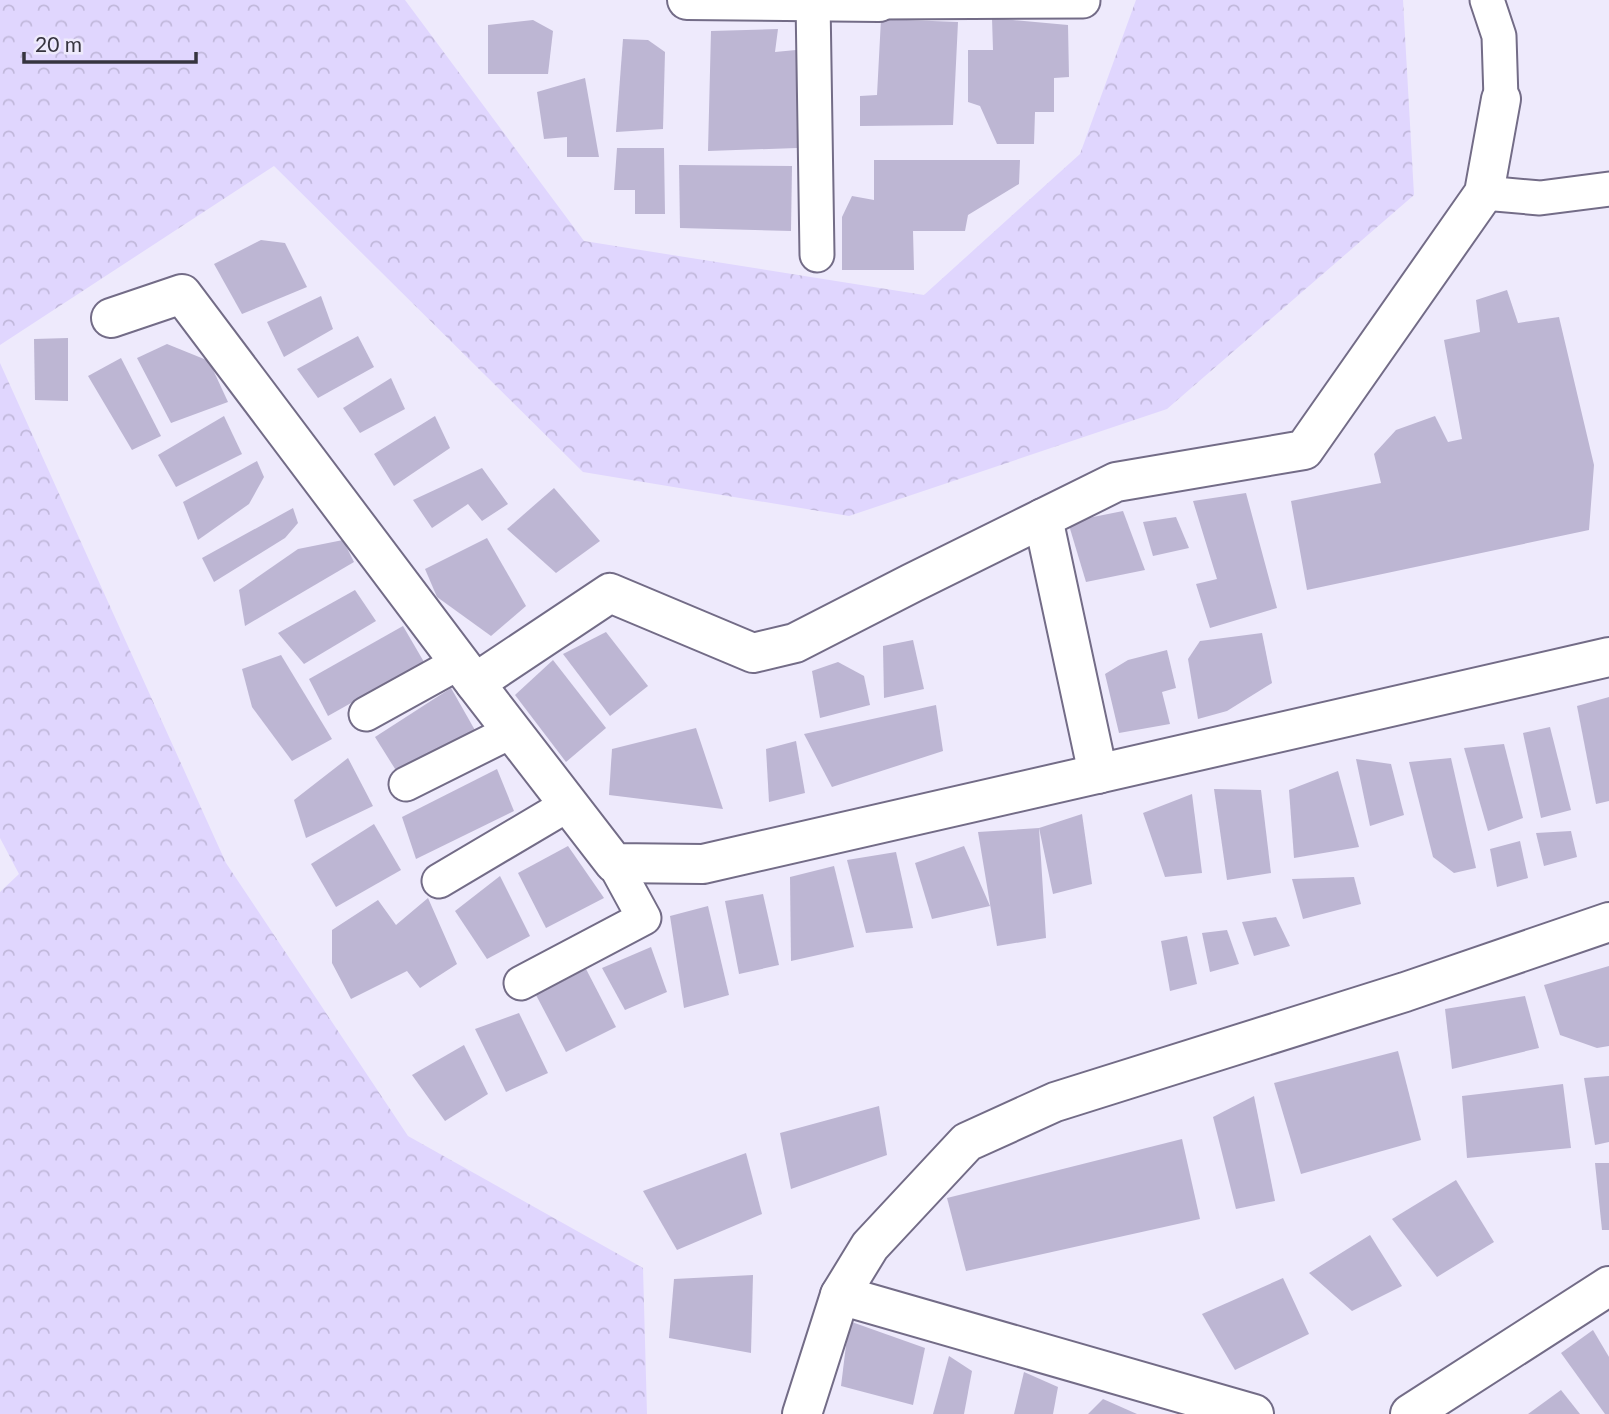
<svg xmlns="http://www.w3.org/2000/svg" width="1609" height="1414" font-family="Lato,sans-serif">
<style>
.forest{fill:url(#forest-crowns)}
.building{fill:#bdb6d3}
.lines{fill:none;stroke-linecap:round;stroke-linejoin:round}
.lane-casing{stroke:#736c87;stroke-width:37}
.street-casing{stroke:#736c87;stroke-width:42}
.lane{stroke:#fff;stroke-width:33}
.street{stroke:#fff;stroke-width:38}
</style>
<defs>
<pattern id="forest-crowns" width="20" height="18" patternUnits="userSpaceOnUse" patternTransform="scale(1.75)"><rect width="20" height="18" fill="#e0d6fe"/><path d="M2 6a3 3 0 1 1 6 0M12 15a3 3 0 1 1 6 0" fill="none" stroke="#c1b8db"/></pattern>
</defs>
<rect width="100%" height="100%" fill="#eeeafc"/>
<g class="forest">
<path d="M0,0h405l179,241 340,54 156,-141 56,-154h267l11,195 -247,214 -318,107 -266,-44 -309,-306 -274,179z"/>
<path d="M0,363l226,500 182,273 235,132 4,146h-647v-522l19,-18 -19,-36z"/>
</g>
<g class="building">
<path d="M992,18l76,7 1,52 -15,1v34h-19l-1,32h-37l-17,-38 -12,-4v-52h25z"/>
<path d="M881,19l77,3 -5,103 -93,1v-30l17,-1z"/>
<path d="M533,20l20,11 -5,43h-60v-49z"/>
<path d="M778,29l-3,23 21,-2 1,98 -89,3 3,-120z"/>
<path d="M623,39l25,1 17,12 -2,77 -47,3z"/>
<path d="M585,78l14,79h-32v-20l-23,2 -7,-47z"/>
<path d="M617,148h47l1,66h-30v-24h-21z"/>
<path d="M874,160h146l-1,24 -51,31 -3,16h-52l1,39h-72v-53l10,-21 22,4z"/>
<path d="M679,165l113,1 -1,65 -111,-3z"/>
<path d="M261,240l24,3 22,44 -65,27 -28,-50z"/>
<path d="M1507,290l11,33 41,-6 35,148 -5,65 -282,60 -16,-89 90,-18 -7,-29 22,-24 39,-14 13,26 14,-3 -18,-99 36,-8 -4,-32z"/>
<path d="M321,296l12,33 -49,28 -17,-35z"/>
<path d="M358,336l16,31 -56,31 -21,-29z"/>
<path d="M68,338v63l-33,-1 -1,-61z"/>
<path d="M167,344l42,17 19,41 -57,21 -34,-65z"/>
<path d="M121,358l40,78 -29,14 -44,-74z"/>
<path d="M391,378l14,31 -45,24 -17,-25z"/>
<path d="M224,416l18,38 -66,33 -18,-32z"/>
<path d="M435,416l15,32 -56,38 -20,-32z"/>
<path d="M257,461l7,16 -15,27 -51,36 -15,-38z"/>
<path d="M482,468l26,36 -26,17 -14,-17 -36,24 -19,-28z"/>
<path d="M554,488l46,53 -44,32 -49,-44z"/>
<path d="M1246,493l31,115 -67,20 -14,-44 21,-5 -24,-78z"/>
<path d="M293,508l5,15 -13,15 -71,44 -12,-24z"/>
<path d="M1123,511l22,59 -59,12 -18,-60z"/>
<path d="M1176,517l13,31 -36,8 -10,-34z"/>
<path d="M487,538l39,68 -35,30 -54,-39 -12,-28z"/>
<path d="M343,540l11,22 -109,64 -6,-36 59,-41z"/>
<path d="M355,590l21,31 -72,43 -26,-31z"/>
<path d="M403,626l21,36 -96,54 -19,-37z"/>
<path d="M606,632l42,54 -38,30 -47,-62z"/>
<path d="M1262,633l10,50 -45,28 -29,8 -10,-60 12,-18z"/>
<path d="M913,640l11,49 -40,9 -1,-52z"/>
<path d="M1167,650l9,38 -14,4 8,32 -51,9 -14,-59 23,-14z"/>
<path d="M281,655l51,84 -40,22 -40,-54 -10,-38z"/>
<path d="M553,660l53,68 -40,34 -51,-67z"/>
<path d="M838,662l26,14 6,29 -50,13 -8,-47z"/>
<path d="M451,688l25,44 -79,40 -22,-35z"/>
<path d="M1609,697v104l-13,3 -19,-98z"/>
<path d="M936,705l7,46 -111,36 -28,-53z"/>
<path d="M1550,727l21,83 -30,8 -18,-85z"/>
<path d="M696,728l27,81 -114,-14 3,-46z"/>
<path d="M796,741l9,52 -36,9 -3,-53z"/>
<path d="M1504,744l19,74 -35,13 -24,-83z"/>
<path d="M348,758l25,48 -67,32 -12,-38z"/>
<path d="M1451,758l25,110 -22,5 -21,-16 -24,-95z"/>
<path d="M1356,759l35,5 13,51 -34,11z"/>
<path d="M497,769l17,42 -98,48 -14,-42z"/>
<path d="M1338,771l21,76 -65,11 -5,-68z"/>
<path d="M1214,789l47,1 10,83 -44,7z"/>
<path d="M1192,794l10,79 -37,4 -22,-64z"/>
<path d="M1082,814l10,70 -39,10 -14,-66z"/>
<path d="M374,824l27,46 -65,37 -25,-43z"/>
<path d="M1039,828l7,110 -49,8 -19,-114z"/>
<path d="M1571,831l6,26 -33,9 -8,-33z"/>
<path d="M1520,841l8,37 -31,9 -7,-38z"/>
<path d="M568,846l36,52 -58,30 -28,-55z"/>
<path d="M964,846l26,60 -58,13 -17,-56z"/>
<path d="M896,852l17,76 -47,5 -19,-73z"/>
<path d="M834,866l20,81 -63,14 -1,-84z"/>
<path d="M500,876l30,60 -43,23 -32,-48z"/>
<path d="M1354,877l7,27 -58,15 -11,-40z"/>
<path d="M763,894l16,71 -40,9 -14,-73z"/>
<path d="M428,898l29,66 -37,24 -13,-17 -56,28 -19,-36v-33l46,-30 18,25z"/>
<path d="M708,906l21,89 -45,13 -14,-92z"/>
<path d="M1276,917l14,29 -36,10 -12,-34z"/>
<path d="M1227,930l12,34 -29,8 -8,-39z"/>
<path d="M1187,936l10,48 -27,7 -9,-50z"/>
<path d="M651,947l16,45 -42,18 -23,-42z"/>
<path d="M1609,966v80l-12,2 -37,-13 -16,-50z"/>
<path d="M586,969l30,58 -50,25 -30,-57z"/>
<path d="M1525,996l14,52 -87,21 -7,-60z"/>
<path d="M519,1013l29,60 -42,19 -31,-63z"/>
<path d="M464,1045l24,49 -43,27 -33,-46z"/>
<path d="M1398,1051l23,89 -120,34 -27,-91z"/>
<path d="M1609,1076v66l-14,3 -11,-67z"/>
<path d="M1563,1084l8,64 -104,10 -5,-62z"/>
<path d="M1254,1096l21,105 -39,8 -23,-92z"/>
<path d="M879,1106l8,49 -96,34 -11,-56z"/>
<path d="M1182,1139l18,80 -234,52 -19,-73z"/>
<path d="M746,1153l16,61 -85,36 -34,-59z"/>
<path d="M1595,1163h14v67h-7z"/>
<path d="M1456,1180l38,62 -57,35 -45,-58z"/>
<path d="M1370,1235l32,51 -50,25 -43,-38z"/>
<path d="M753,1275l-2,78 -82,-15 5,-59z"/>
<path d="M1283,1278l26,56 -74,36 -33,-56z"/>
<path d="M849,1321l76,27 -12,57 -72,-19z"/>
<path d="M1593,1330l16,27v57h-4l-44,-61z"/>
<path d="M949,1356l23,15 -8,43h-31z"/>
<path d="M1024,1372l34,15 -5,27h-39z"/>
<path d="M1561,1390l19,24h-52z"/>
<path d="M1103,1399l34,15h-49z"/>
</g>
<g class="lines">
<g class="lane-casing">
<g id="lane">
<path d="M1487,0l12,36 2,63"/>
<path d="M813,1l4,254"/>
<path d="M879,2l204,-1"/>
<path d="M1484,193l56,5 69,-9"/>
<path d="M366,714l94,-52"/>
<path d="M406,784l106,-53"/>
<path d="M439,881l130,-77"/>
<path d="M521,983l123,-65 -30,-55"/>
</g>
</g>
<g class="street-casing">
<g id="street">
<path d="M687,0l192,2v-2"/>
<path d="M111,318l71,-24 293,389 139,180 89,1 906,-207"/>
<path d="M1043,518l55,256"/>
<path d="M475,683l135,-90 143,60 42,-10 117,-60 204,-101 188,-32 180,-257 17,-94"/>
<path d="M840,1295l414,119"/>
<path d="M802,1414l38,-119 30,-49 97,-104 88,-40 350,-110 204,-70"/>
<path d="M1410,1414l199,-128"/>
</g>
</g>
<use href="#lane" class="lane"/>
<use href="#street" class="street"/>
</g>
<path d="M24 52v10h172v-10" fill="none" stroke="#36343f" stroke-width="3.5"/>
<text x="35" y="52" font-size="21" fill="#36343f" stroke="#eeeafc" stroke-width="5" paint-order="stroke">20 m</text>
</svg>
